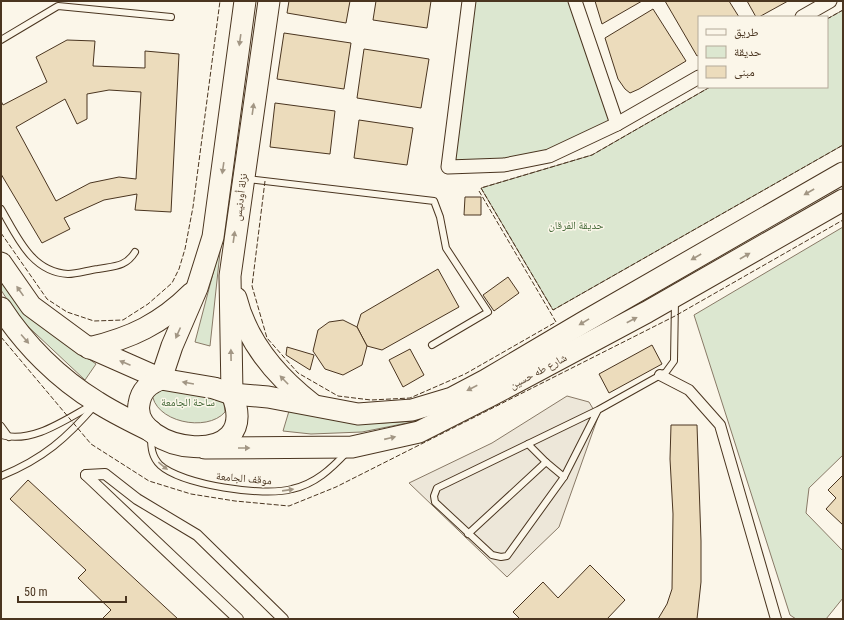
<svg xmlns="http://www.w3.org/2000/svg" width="844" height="620" font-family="'Roboto Condensed','Noto Naskh Arabic',sans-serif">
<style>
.green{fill:#dce7d0;stroke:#887966}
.parking{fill:#ede7d9;stroke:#887966}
.building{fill:#ecdcbc;stroke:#4a3520;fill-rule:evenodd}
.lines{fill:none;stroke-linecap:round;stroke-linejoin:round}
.service-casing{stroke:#4a3520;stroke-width:8}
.pedestrian-casing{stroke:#4a3520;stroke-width:12}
.minor-casing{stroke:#4a3520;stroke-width:15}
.primary-casing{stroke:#4a3520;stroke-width:23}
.service{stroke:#fbf6e9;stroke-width:6}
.pedestrian{stroke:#fbf6e9;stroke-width:10}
.minor{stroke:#fbf6e9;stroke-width:13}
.primary{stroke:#fbf6e9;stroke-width:21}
.fence{stroke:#4a3520;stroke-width:1;stroke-dasharray:5 2;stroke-linecap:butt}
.oneway{fill:#a29684}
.labels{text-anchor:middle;stroke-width:3;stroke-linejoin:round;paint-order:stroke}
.street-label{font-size:11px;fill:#4a3520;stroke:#fbf6e9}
.park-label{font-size:11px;fill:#436837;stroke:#fbf6e9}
</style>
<rect width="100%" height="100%" fill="#fbf6e9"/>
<g class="green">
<path d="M469,1h106l42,123 -68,32 -101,11z"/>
<path d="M843,10v135l-290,165 -72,-122 111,-33 118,-68h117v-68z"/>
<path d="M843,227v228l-34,33 -3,25 37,38v47l-17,21h-30l-6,-4 -96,-300z"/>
<path d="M221,243l-11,103 -15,-4z"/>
<path d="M1,281l24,33 71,50 -11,16 -66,-62 -18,-28z"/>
<path d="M158,387l59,8 7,9 1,8c-18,21 -72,10 -73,-20z"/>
<path d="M289,411l93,12 35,-2 -55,11 -51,2 -28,-3z"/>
</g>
<path class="parking" d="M567,396l22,6 9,15 -39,110 -52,50 -98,-94 83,-40z"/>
<g class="building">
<path d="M289,1h61l-4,22 -59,-10z"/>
<path d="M376,1h55l-4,27 -54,-8z"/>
<path d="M595,1h47l-40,23z"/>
<path d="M665,1h64l10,16h-40v38l-2,1z"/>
<path d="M747,1h41l-29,16h-3z"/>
<path d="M653,9l33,52 -47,28 -9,4 -5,-4 -7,-10 -13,-41z"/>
<path d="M284,33l67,10 -7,46 -67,-10z"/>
<path d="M67,40l28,1 -2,25 52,2v-17l34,3 -8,158 -36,-2 2,-16 -33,6 -40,18 6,11 -28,14 -41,-69v-73l2,4 44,-23 -11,-25zM109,90l32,2 -5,87 -17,-2 -29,6 -34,18 -40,-74 49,-28 12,25 10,-5v-25z"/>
<path d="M364,49l65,10 -8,49 -64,-10z"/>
<path d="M275,103l60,8 -5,43 -60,-7z"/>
<path d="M359,120l54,8 -6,37 -53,-7z"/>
<path d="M465,197h16v18h-17z"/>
<path d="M438,269l21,38 -77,43 -15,-4 -10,-19 4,-13z"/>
<path d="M508,277l11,16 -25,18 -11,-16z"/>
<path d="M343,320l14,7 10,19 -5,19 -19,10 -18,-6 -12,-18 5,-21 11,-8z"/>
<path d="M652,345l10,19 -53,29 -10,-19z"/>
<path d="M287,347l27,8 -4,15 -24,-15z"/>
<path d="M410,349l14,26 -21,12 -14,-27z"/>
<path d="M671,425h26l4,116v41l-4,37h-39l9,-15 5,-15 1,-75 -3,-55z"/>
<path d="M843,475v50l-17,-16 10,-11 -8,-8z"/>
<path d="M28,480l150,139h-76l9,-9 -33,-32 8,-8 -76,-71z"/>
<path d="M590,565l35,35 -18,19h-87l-7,-7 30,-30 15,16z"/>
</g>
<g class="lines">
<g class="service-casing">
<g id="service">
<path d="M1,40l57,-34 113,11"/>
<path d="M247,179l187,22 6,16 6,31 42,64 -56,33"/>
<path d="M1,209c16,27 30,63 67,65 9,0 21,-4 30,-5 16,-3 28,-2 37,-17"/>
<path d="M598,410l-161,78 -3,8 1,6 57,53 9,2 6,-1 57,-79 34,-67 68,-38 8,-11 1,-61"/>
<path d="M1,426l8,11"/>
<path d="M1,435c32,9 65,-16 93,-31"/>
<path d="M151,437c0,11 1,20 9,28 22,20 104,32 132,24 23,-5 39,-20 55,-37"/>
<path d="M528,444l18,18"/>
<path d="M1,476c42,-17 66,-38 95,-72"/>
<path d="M468,534l78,-72 18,15"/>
</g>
</g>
<g class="pedestrian-casing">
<g id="pedestrian">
<path d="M660,375l29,15 31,35 56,194"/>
<path d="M86,475l19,-1 32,25 60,36 86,84"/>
<path d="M86,475l152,144"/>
</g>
</g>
<g class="minor-casing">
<g id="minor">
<path d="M469,1l-21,166 56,-2 45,-9 68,-32 82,-47"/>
<path d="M575,1l42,123"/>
<path d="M802,17l28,-16"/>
</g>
</g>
<g class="primary-casing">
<g id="primary">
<path d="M1,263l30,43 53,39 77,34 53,9 18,6 36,3 90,17 54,-4 40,-12 34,-18 98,-58 259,-149"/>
<path d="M236,298c11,44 41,79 76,106"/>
<path d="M1,308c24,37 58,71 96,94 17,11 36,20 54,29"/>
<path d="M89,348c42,-10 72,-24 103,-55"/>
<path d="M161,379c-12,5 -20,11 -22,25 -9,48 125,69 93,-10l-2,-118 39,-275"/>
<path d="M161,379l11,-33 25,-58 16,-51 32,-236"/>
<path d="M205,448l147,-1 67,-15 71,-36 157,-84 196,-112"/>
</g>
</g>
<use href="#service" class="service"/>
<use href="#pedestrian" class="pedestrian"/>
<use href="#minor" class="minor"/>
<use href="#primary" class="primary"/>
<g class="fence">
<path d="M827,19l16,-9"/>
<path d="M710,87l-118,68 -111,33 72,122 290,-165"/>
<path d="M265,181l-13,105 15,52 31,35 40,23 33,4 39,-2 55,-24 91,-52 -77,-131"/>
<path d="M1,233l46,66 20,13 27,9 29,-1 25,-16 24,-21 7,-14 6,-20 8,-42 27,-206"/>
<path d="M1,337l90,107 58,37 42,13 44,7 54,5 47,-19 339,-171 168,-96"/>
</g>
</g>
<defs><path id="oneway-solid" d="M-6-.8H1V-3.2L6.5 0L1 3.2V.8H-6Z"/></defs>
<g class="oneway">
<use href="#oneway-solid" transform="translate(240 40) rotate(98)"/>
<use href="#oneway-solid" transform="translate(253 109) rotate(-82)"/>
<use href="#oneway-solid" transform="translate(223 168) rotate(98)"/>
<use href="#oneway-solid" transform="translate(809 192) rotate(150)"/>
<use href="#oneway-solid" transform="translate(234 237) rotate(-82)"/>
<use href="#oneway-solid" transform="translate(745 256) rotate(-30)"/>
<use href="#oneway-solid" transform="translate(696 257) rotate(150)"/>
<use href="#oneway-solid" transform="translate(20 291) rotate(-125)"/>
<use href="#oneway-solid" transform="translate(632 320) rotate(-28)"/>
<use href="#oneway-solid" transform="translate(584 322) rotate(149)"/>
<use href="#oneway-solid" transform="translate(178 333) rotate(114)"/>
<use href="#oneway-solid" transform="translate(25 339) rotate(49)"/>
<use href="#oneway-solid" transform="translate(231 355) rotate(-91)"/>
<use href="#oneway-solid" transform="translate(125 363) rotate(-157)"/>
<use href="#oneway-solid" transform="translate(284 380) rotate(-134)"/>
<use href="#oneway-solid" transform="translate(188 383) rotate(-170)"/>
<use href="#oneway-solid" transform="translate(472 388) rotate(153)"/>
<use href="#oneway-solid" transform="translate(390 438) rotate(-13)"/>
<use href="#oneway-solid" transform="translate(244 448)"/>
<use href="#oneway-solid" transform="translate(163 466) rotate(39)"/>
<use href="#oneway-solid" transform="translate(288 490) rotate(-8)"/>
</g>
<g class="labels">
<g class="street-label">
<text transform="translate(240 197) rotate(-82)" y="4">نزلة أودنيس</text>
<text transform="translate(538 371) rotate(-28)" y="4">شارع طه حسين</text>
<text transform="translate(244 478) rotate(5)" y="4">موقف الجامعة</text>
</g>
<g class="park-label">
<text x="576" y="229">حديقة الفرقان</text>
<text x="188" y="406">ساحة الجامعة</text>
</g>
</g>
<rect width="844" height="620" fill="none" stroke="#4a3520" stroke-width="4"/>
<rect x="698" y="16" width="130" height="72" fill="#fbf6e9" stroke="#b4a999"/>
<rect x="706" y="29" width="20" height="6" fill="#fbf6e9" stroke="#b4a999"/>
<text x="734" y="36" font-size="12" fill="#4a3520">طريق</text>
<rect x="706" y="46" width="20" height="12" fill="#dce7d0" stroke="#b4a999"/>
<text x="734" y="56" font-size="12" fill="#4a3520">حديقة</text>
<rect x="706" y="66" width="20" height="12" fill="#ecdcbc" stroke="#b4a999"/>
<text x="734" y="76" font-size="12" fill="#4a3520">مبنى</text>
<path d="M18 596v6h108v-6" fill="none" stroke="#4a3520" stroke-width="2"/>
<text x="24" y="596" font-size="12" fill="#4a3520" stroke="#fbf6e9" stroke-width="3" paint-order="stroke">50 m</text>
</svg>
